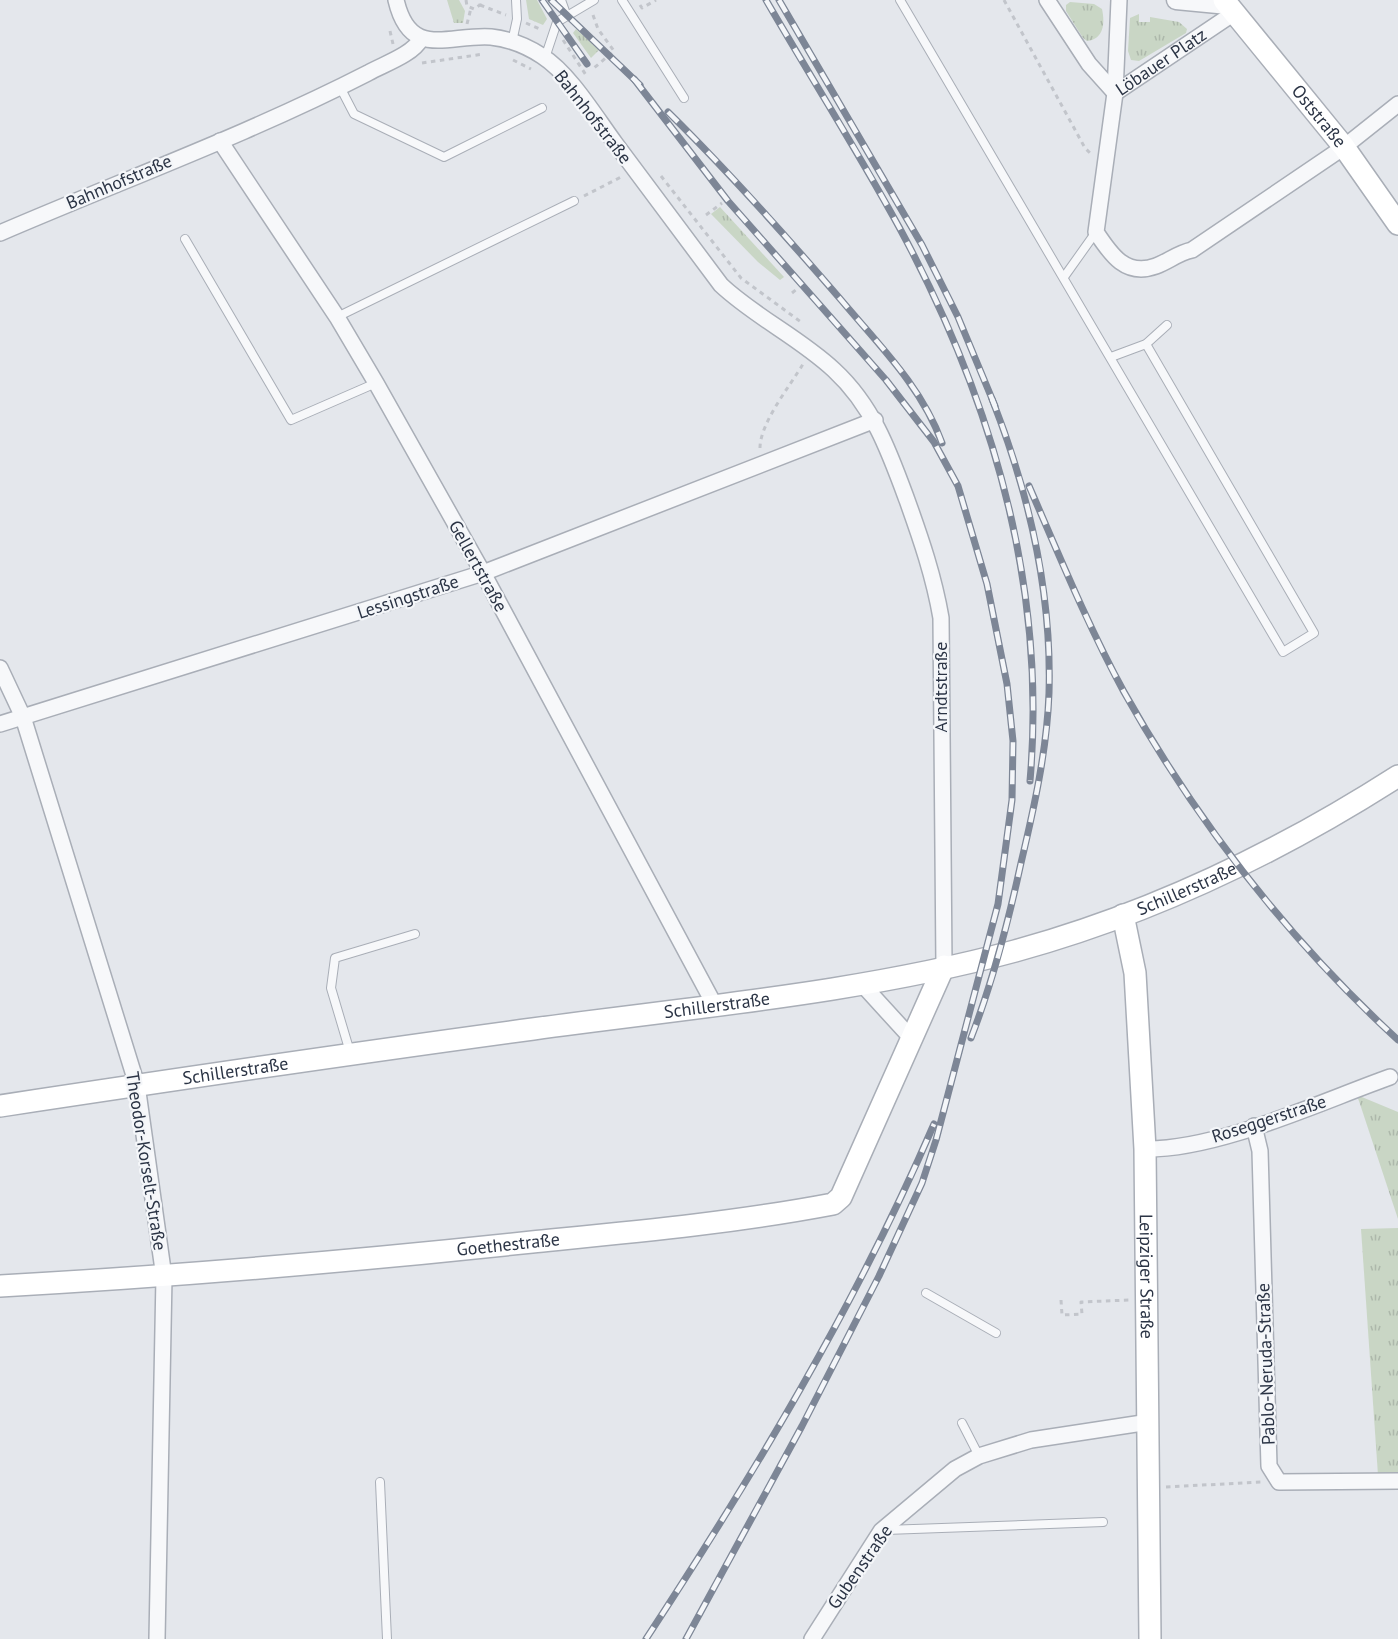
<svg xmlns="http://www.w3.org/2000/svg" width="1398" height="1639" font-family="'PT Sans',sans-serif">
<style>
.grass{fill:url(#grass-tufts)}
.lines{fill:none;stroke-linecap:round;stroke-linejoin:round}
.service-casing{stroke:#a9aeb7;stroke-width:10}
.minor-casing{stroke:#a9aeb7;stroke-width:18}
.tertiary-casing{stroke:#a9aeb7;stroke-width:21}
.secondary-casing{stroke:#a9aeb7;stroke-width:24}
.path{stroke:#c2c5cb;stroke-width:3;stroke-dasharray:4.5 4.5;stroke-linecap:butt}
.service{stroke:#f7f8fa;stroke-width:8}
.minor{stroke:#f7f8fa;stroke-width:15}
.tertiary{stroke:#f7f8fa;stroke-width:18}
.secondary{stroke:#fff;stroke-width:21}
.rail-casing{stroke:#7d8696;stroke-width:7}
.rail{stroke:#f4f6f9;stroke-width:4.5;stroke-dasharray:14;stroke-linecap:butt}
.labels{text-anchor:middle;stroke-width:4.5;stroke-linejoin:round;paint-order:stroke}
.street-label{font-size:18px;fill:#2b3445;stroke:#f4f6f9}
</style>
<defs>
<pattern id="grass-tufts" width="24" height="20" patternUnits="userSpaceOnUse" patternTransform="scale(1.5)"><rect width="24" height="20" fill="#c9d6c5"/><path d="M3 7l-1-3M5 7V3M7 7l1-3M15 17l-1-3M17 17v-4M19 17l1-3" fill="none" stroke="#adb8ab"/></pattern>
</defs>
<rect width="100%" height="100%" fill="#e4e7ec"/>
<g class="grass">
<path d="M447,0h12l6,11 -2,12h-9z"/>
<path d="M526,0h11l10,19 -4,6 -14,-6z"/>
<path d="M1070,2l24,2 8,5c3,14 2,30 -15,32l-4,-3 -17,-27v-6z"/>
<path d="M1139,14v8h11v-5l29,5 8,7 -1,4 -47,28 -8,-1 -3,-9 2,-33z"/>
<path d="M576,29l23,21 -8,8 -18,-25z"/>
<path d="M720,207l64,70 -4,3 -22,-18 -47,-48z"/>
<path d="M1357,1095l41,17v107z"/>
<path d="M1398,1228v247h-20l-17,-246z"/>
</g>
<g class="lines">
<g class="service-casing">
<g id="service">
<path d="M561,0l5,14"/>
<path d="M622,0l62,98"/>
<path d="M900,0l383,652 31,-19 -168,-289"/>
<path d="M512,42l5,-23 -1,-19"/>
<path d="M545,58l12,-36 37,-22"/>
<path d="M340,87l14,27 90,43 98,-49"/>
<path d="M185,239l106,181 85,-37"/>
<path d="M1064,277l32,-45"/>
<path d="M337,317l237,-116"/>
<path d="M1111,357l35,-13 21,-19"/>
<path d="M350,1052l-19,-64 4,-30 80,-24"/>
<path d="M926,1293l70,40"/>
<path d="M962,1423l17,33"/>
<path d="M380,1482l7,157"/>
<path d="M886,1530l217,-8"/>
</g>
</g>
<g class="minor-casing">
<g id="minor">
<path d="M396,0c14,60 52,34 95,37 18,2 36,9 51,19 28,18 53,60 73,87 35,47 70,94 106,142 34,32 79,53 113,85 39,36 55,81 73,130 14,39 27,77 34,118l3,348"/>
<path id="s1" d="M1047,0l42,64 26,29 119,-80"/>
<path d="M1119,0l-4,93 -19,139c15,23 30,45 60,34 13,-5 22,-13 36,-16l152,-103 54,-43"/>
<path d="M220,141l117,176 39,66 107,190 231,431"/>
<path d="M0,233c123,-53 249,-99 368,-160 16,-9 44,-18 53,-34"/>
<path d="M0,668l23,49 114,368 27,192 -7,362"/>
<path d="M0,724l483,-151 392,-153"/>
<path d="M861,983l52,57"/>
<path d="M1254,1126l6,25 9,315 10,16 119,-1"/>
<path d="M1145,1149c73,1 175,-47 245,-72"/>
<path d="M812,1639l69,-108 74,-62 24,-13 52,-16 118,-18"/>
</g>
</g>
<g class="tertiary-casing">
<path id="tertiary" d="M1176,0l52,5"/>
</g>
<g class="secondary-casing">
<g id="secondary">
<path id="s2" d="M1224,0l120,147 54,77"/>
<path id="s3" d="M1123,915l12,58 10,176 5,490"/>
<path id="s4" d="M0,1106c178,-27 355,-53 533,-77 160,-22 327,-36 482,-78 135,-37 266,-100 383,-175"/>
<path id="s5" d="M0,1286c178,-10 355,-25 532,-44 101,-10 201,-19 301,-38l8,-7 103,-231"/>
</g>
</g>
<g class="path">
<path d="M466,0l1,6 7,3 6,-4v-5"/>
<path d="M1004,0l81,148 7,7"/>
<path d="M480,5l26,10"/>
<path d="M640,5l2,3 14,-8"/>
<path d="M593,15l5,14 16,22 -20,17"/>
<path d="M526,23l16,7"/>
<path d="M467,24l4,-16"/>
<path d="M390,31l3,13"/>
<path d="M563,40l23,35"/>
<path d="M513,60l18,9"/>
<path d="M422,63l62,-9"/>
<path d="M661,176l80,102 60,44 -1,2"/>
<path d="M584,196l37,-19"/>
<path d="M706,215l16,-12"/>
<path d="M792,293l5,-4"/>
<path d="M760,448c0,-25 30,-62 43,-84"/>
<path d="M1061,1300l1,15 20,-1 -1,-12 48,-2"/>
<path d="M1166,1487l95,-5"/>
</g>
<use href="#service" class="service"/>
<use href="#minor" class="minor"/>
<use href="#tertiary" class="tertiary"/>
<use href="#secondary" class="secondary"/>
<g class="rail-casing">
<g id="rail">
<path d="M542,0l45,64"/>
<path d="M551,0l89,85"/>
<path d="M766,0c44,76 91,150 133,227 93,172 148,358 131,554"/>
<path d="M779,0l143,245 36,72 37,89"/>
<path d="M634,79l94,122 158,179 48,62 24,44 29,98 20,100 6,57 -1,59 -14,104 -62,236 -14,43 -43,93 -77,150 -116,213"/>
<path d="M668,112c61,60 118,124 174,189 37,44 80,86 100,142"/>
<path d="M1029,486c30,69 59,140 95,206 73,130 164,247 274,348"/>
<path d="M971,1038c22,-57 37,-115 50,-175 13,-55 26,-113 28,-170 3,-102 -20,-200 -57,-294"/>
<path d="M646,1639c108,-165 210,-334 288,-515"/>
</g>
</g>
<use href="#rail" class="rail"/>
</g>
<g class="labels">
<g class="street-label">
<text dy="6" stroke="none"><textPath href="#s1" startOffset="171">Löbauer Platz</textPath></text>
<text transform="translate(593 117) rotate(52)" y="6">Bahnhofstraße</text>
<text dy="6" stroke="none"><textPath href="#s2" startOffset="150">Oststraße</textPath></text>
<text transform="translate(119 182) rotate(-23)" y="6">Bahnhofstraße</text>
<text transform="translate(478 566) rotate(61)" y="6">Gellertstraße</text>
<text transform="translate(408 597) rotate(-18)" y="6">Lessingstraße</text>
<text transform="translate(941 687) rotate(-90)" y="6">Arndtstraße</text>
<text dy="6" stroke="none"><textPath href="#s4" startOffset="1210">Schillerstraße</textPath></text>
<text dy="6" stroke="none"><textPath href="#s4" startOffset="724">Schillerstraße</textPath></text>
<text dy="6" stroke="none"><textPath href="#s4" startOffset="238">Schillerstraße</textPath></text>
<text transform="translate(1269 1119) rotate(-18)" y="6">Roseggerstraße</text>
<text transform="translate(146 1161) rotate(81)" y="6">Theodor-Korselt-Straße</text>
<text dy="6" stroke="none"><textPath href="#s5" startOffset="510">Goethestraße</textPath></text>
<text dy="6" stroke="none"><textPath href="#s3" startOffset="363">Leipziger Straße</textPath></text>
<text transform="translate(1266 1364) rotate(-92)" y="6">Pablo-Neruda-Straße</text>
<text transform="translate(860 1567) rotate(-55)" y="6">Gubenstraße</text>
</g>
</g>
</svg>
